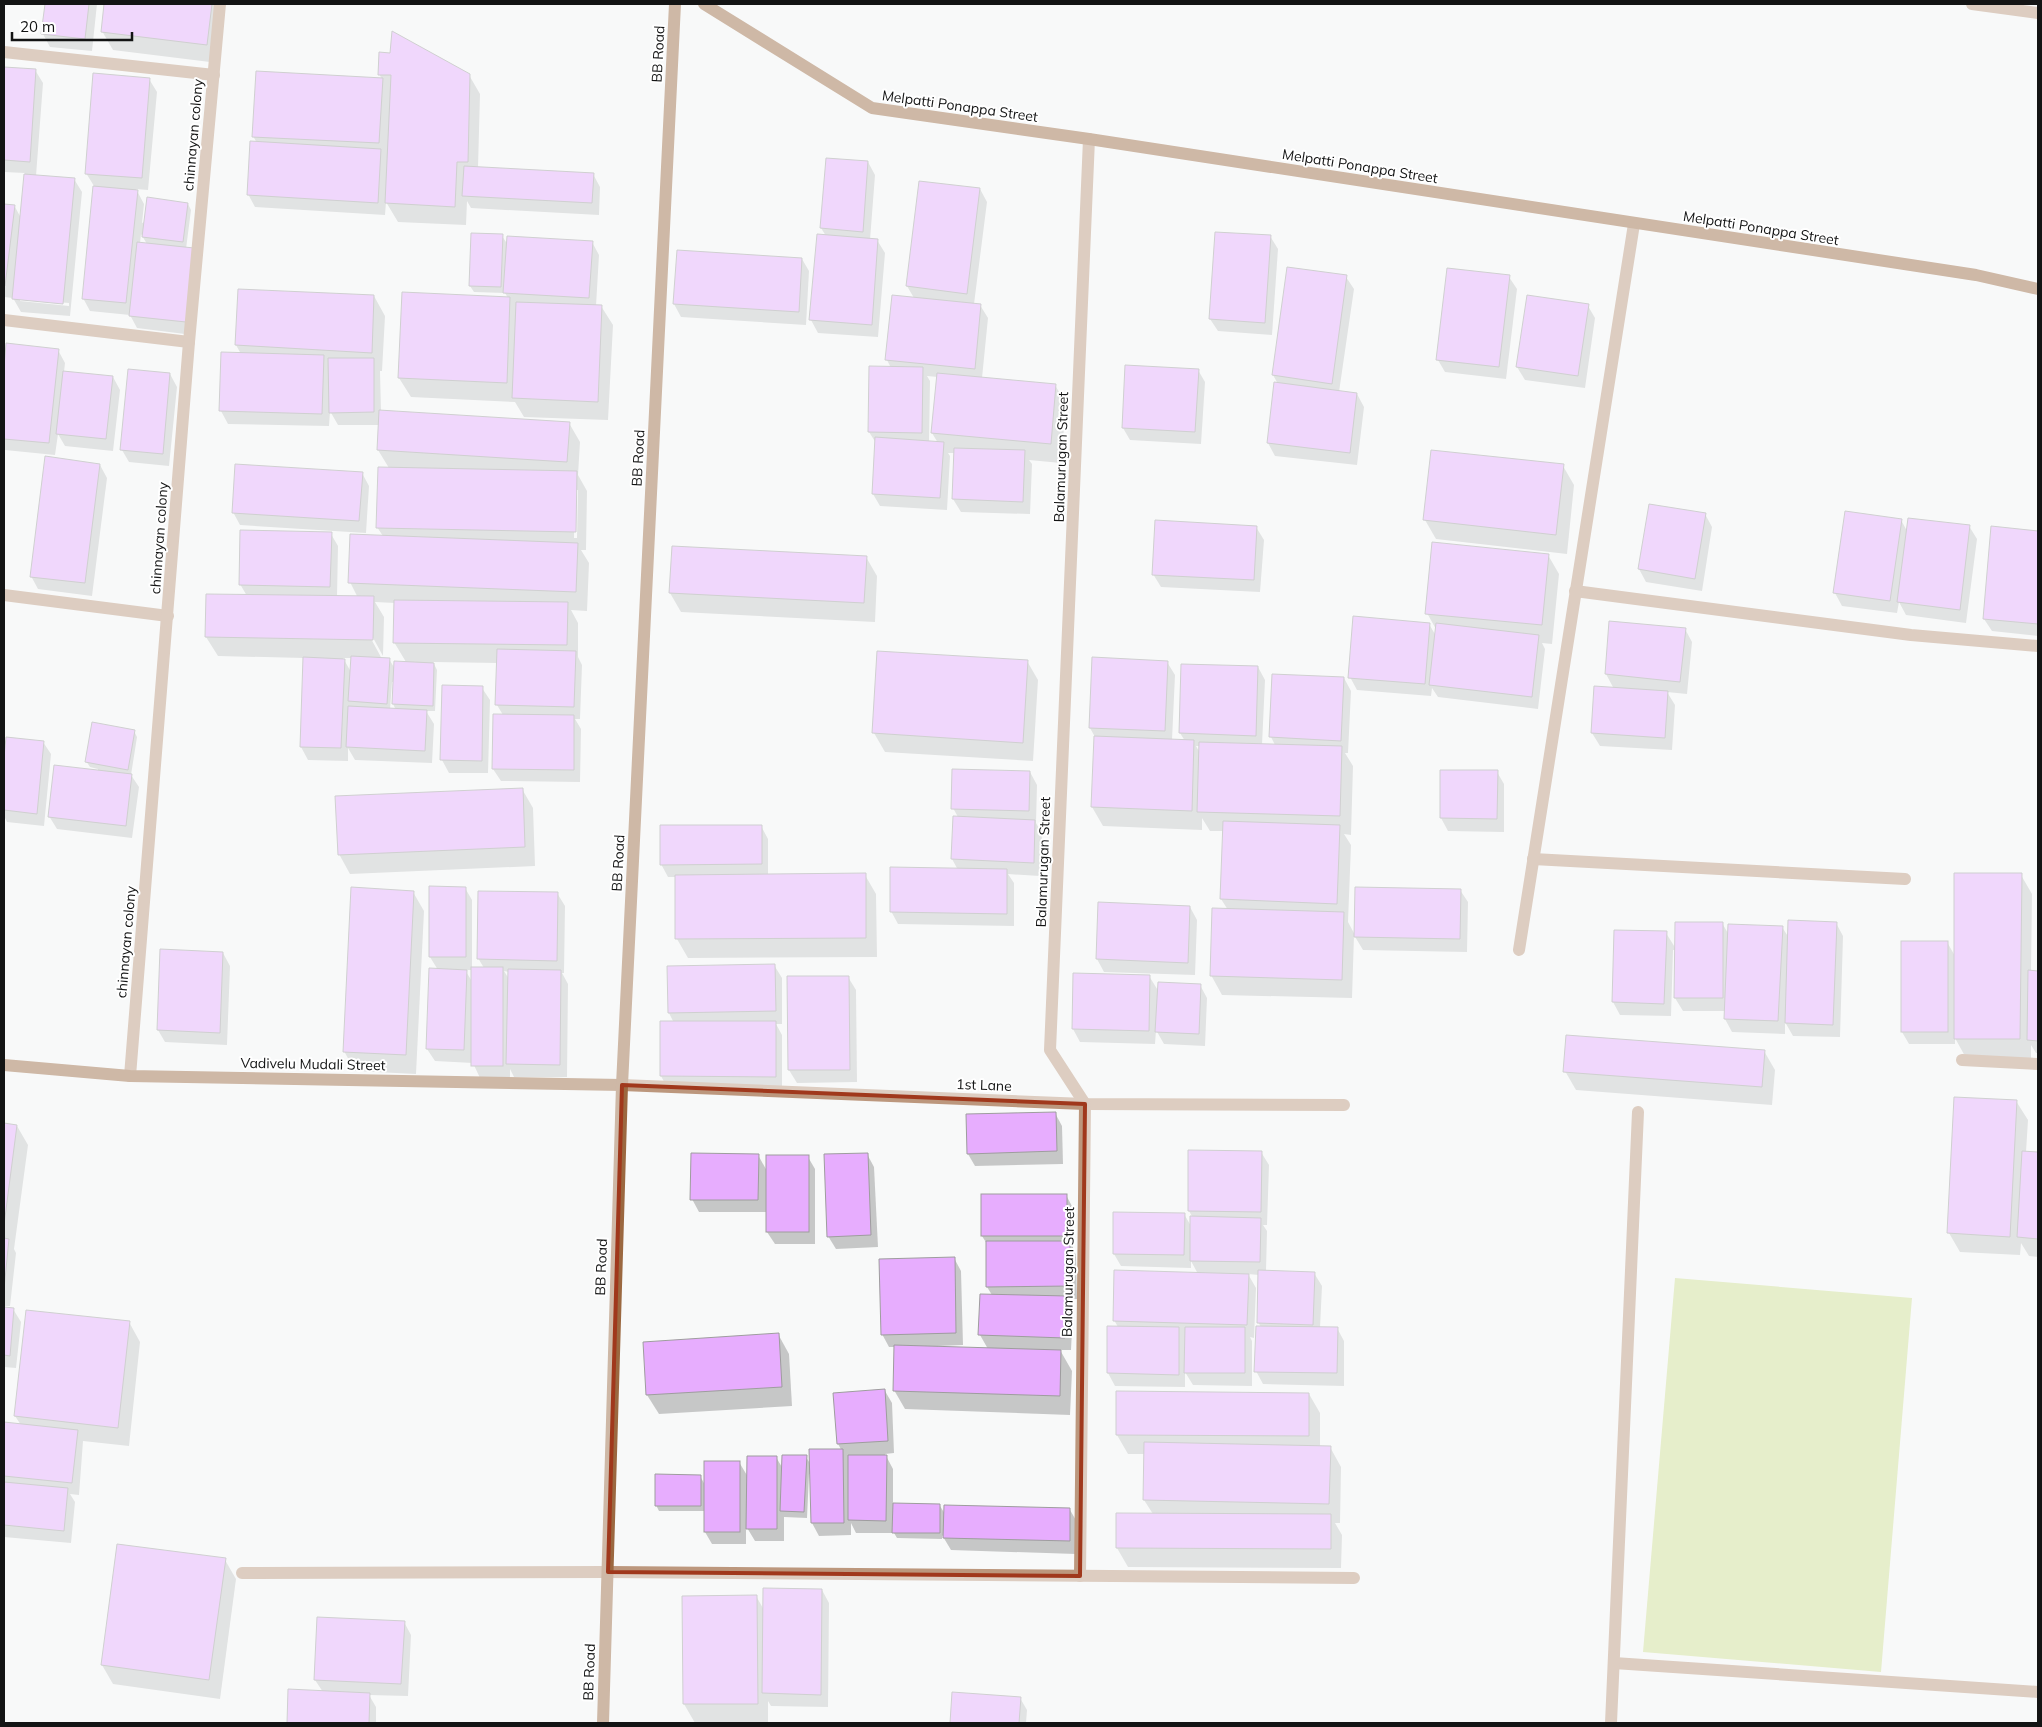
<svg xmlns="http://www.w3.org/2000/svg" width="2042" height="1727" font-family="Mulish,sans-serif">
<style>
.green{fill:#d0e093}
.shadow{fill:#0003;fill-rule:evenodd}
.building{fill:#e7adfe;stroke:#9e9d9e}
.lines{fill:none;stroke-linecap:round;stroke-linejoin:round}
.lane{stroke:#bc977d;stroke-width:12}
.street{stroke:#bc977d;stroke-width:12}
.secondary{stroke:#9b6840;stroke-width:12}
.marked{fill:none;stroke:#a0381c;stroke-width:4;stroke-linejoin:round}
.labels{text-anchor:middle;stroke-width:4;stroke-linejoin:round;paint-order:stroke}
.street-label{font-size:14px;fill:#131414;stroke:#fff}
</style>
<rect width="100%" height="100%" fill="#f8f9f9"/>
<path class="green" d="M1675,1278l237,20 -31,374 -238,-20z"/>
<g class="shadow">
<path d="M46,4h51l-5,47 -42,-4 -7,-13z"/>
<path d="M106,4h119l-7,59 -105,-13 -11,-19z"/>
<path d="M4,68l31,2 8,13 -7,93 38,3 8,13 -12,124 -49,-4 -8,-14 -9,-1v-92l11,2 6,11 4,-45 -21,-1zM20,299l49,4v3l-49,-5z"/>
<path d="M379,74l90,1 11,19 -2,74 115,6 7,13 -1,28 -128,-7 -4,-7 -1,24 -68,-3 -12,-20 -1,13 -130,-8 -7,-13 9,-51 -4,-7 129,-57z"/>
<path d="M149,79l8,13 -9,98 -12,-1 8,15 -2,19 46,-19 3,6 -5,39 7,86 -56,-7 -7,-13 -40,-4 -7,-13 11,-112 -8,-13zM141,234l6,10 -7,-1z"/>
<path d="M827,159l41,3 7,13 -5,65h7l8,13 -7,84 -60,-4 -7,-13 15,-84 -5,-8z"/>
<path d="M980,189l7,13 -13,102 6,1 8,13 -6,60 73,7 11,19 -5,59 -32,-3 3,4 -2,50 -69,-2 -8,-13 2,-46h-7l2,3 -3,54 -67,-4 -7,-12 3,-51 -7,-11 22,-64 -4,-8 27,-62 -7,-12zM927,376l11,1 -6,56 6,10 -9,-1 1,-61z"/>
<path d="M502,236l6,9 84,-3 7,13 -3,51h5l12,19 -5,95 -84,-3 -9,-15 -104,-5 -12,-19 4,-85 105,5 -3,-5 -31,-1 -4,-6z"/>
<path d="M1270,236l8,13 -6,86 -54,-4 -8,-12z"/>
<path d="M678,251l124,8 7,12 -3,54 -125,-8 -7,-13z"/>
<path d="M1346,277l8,12 -15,103 18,2 7,13 -7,58 -82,-9 -7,-13 10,-59 -5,-9z"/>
<path d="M1509,277l8,12 -11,90 -61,-7 -7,-12z"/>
<path d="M239,290l135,6 11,20 -3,55h-2l1,41 188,11 11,19 -2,33 9,16 -1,59h-5l8,13 -2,48 -16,-1 7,13v34l4,8 -2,54h-5l6,10 -1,53 -79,-1 -8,-12 10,-54 -6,-10 1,-42 -65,-1 4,8 -2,41h-9l8,13 -2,39 -77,-3 -7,-12v13l-40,-1 -7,-13 3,-89 -86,-2 -12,-19 1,-42 40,1 -7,-12 91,-50 7,12 -1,51 21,1 -8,-16 33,-46 -6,-9 12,-59 -11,-18 1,-25h-41l-8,-14 -1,15 -101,-2 -7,-13 1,-58 19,1 -5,-9zM575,490h3l-1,48h-3zM375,602l20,1 -1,39 12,20 -11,7 -6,-10h-7l-13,-24 2,-1 12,22 1,-39zM343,658h9l-1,14zM392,682h2l-1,22 3,6h-6z"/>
<path d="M1588,306l7,12 -10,70 -60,-8 -8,-13z"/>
<path d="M8,344l50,6 7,13 -1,9 49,5 7,13 -7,61 -48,-5 -7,-12 -3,21 -50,-5 -1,-71z"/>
<path d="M1198,370l7,12 -4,62 -71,-4 -7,-12z"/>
<path d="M170,374l7,13 -8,79 -40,-4 -7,-12z"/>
<path d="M100,465l7,13 -15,118 -54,-7 -7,-13z"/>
<path d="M1563,466l11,19 -7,69 -131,-15 -11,-19z"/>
<path d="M362,473l7,13 -3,47 -126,-8 -7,-13z"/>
<path d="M1705,514l7,13 -10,64 -56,-9 -7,-13z"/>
<path d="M1901,520l6,11 62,-5 8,13 -11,84 -60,-8 -7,-13 -2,11 -55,-7 -7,-13z"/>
<path d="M1256,527l8,13 -4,52 -99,-5 -8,-13z"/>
<path d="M1992,528l46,4v104l-46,-5 -8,-12z"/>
<path d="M1548,555l11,19 -7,70 -10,-1 3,6 -7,60 -100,-12 -6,-9 -1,8 -74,-6 -7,-13 79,-53 7,12 1,-5 -10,-18z"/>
<path d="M866,557l11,19 -2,46 -194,-10 -11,-19z"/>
<path d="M1610,622l75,7 7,13 -5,52 -20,-2 8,13 -3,45 -72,-4 -8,-13 22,-44 -8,-15z"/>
<path d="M1027,661l11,19 -5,81 -148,-9 -11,-19z"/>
<path d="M1167,662l8,13 -3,65 13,1 -5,-8 78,-66 7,13 -3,65h13l-4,-8 73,-59 7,13 -3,62h-3l8,13 -2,69 -7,-1 7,11 -3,77 7,13 105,-45 8,12 -1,50 -104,-2 -9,-15 -2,63 -130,-3 -11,-20 17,-65 -7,-11 3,-68h-14l-8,-13v12l-99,-4 -11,-19 3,-70 -5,-9zM1196,746h4v7z"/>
<path d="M482,688l8,12 -2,73h-39l-7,-13z"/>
<path d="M134,731l3,6 -6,38 8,12 -7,51 -75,-9 -8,-13 49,-45v-2l-8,-2 -4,-6z"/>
<path d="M7,738l36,4 8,12 -7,72 -37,-4 -3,-6v-45z"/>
<path d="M1441,771l56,1 7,12v48l-56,-1 -7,-13z"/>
<path d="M1030,772l7,13 -1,38 6,11 -2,42 -32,-2 6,9v43l-116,-2 -7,-13 67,-41 -6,-11 2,-42h4l-5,-9z"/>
<path d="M522,789l11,19 2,58 -185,8 -11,-20z"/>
<path d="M761,826l7,13v37l97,-1 11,19 1,63 -189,1 -11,-19 -1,-62h-8l-7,-13z"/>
<path d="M2021,875l11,19 -1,78h7v81h-2l-5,-8v13h-65l-11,-20v6h-46l-7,-12 45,-90 8,14z"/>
<path d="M465,888l7,12v68h12l-6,-10 79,-65 8,13 -1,67h-2l6,11 -1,93h-53l-4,-8v9h-30l-7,-15 -38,-2 -8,-12 11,-79 -8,-13zM465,970h8v13zM504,971l5,1v7z"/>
<path d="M413,892l11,19 -8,163 -61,-3 -11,-20z"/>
<path d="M1190,907l7,13 -2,55 -91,-3 -7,-13z"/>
<path d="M1722,923l7,12 53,-8 7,11 47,-15 7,13 -3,101 -47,-1 -8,-14v12l-53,-2 -7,-13 1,-8h-43l-8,-13 1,-48h-3l-2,66 -51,-1 -7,-13 53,-69 10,16z"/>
<path d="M223,953l7,13 -3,79 -62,-3 -7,-12z"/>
<path d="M774,965l8,13v46h-6l6,11v54h-114l-7,-13 13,-53 -5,-10 -1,-46z"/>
<path d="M1149,976l10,16 41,-7 7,13 -2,48 -41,-2 -8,-14 -1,14 -75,-2 -7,-13z"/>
<path d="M848,977l8,13 1,92 -60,1 -8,-13z"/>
<path d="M1764,1051l11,19 -3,35 -196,-15 -11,-19z"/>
<path d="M1956,1098l60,3 12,19 -2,32 12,1v104l-9,-1 -8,-13 -1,12 -60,-3 -11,-19z"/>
<path d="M1055,1113l7,13 1,38 -88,2 -7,-12z"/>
<path d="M4,1124l13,2 11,19 -14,104 2,4 -6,53h-6z"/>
<path d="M1261,1152l8,13 -2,60h-4l4,6 -1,40 48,2 8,13 -2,42h17l7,13v45l-81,-2 -7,-13 5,-44 -3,-5 1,-47 -11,-1 8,14 -2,50 -4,-1 2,4v45l-59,-1 -8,-13v15l-70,-1 -7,-13 1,-46h9l-4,-7 84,-46 -7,-13v7l-70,-2 -7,-12 70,-40 7,12 2,-8 -4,-7z"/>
<path d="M867,1154l7,13 4,80 -42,2 -8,-13z"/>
<path d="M758,1155l9,16 41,-14 7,12v75h-40l-8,-12v-20h-68l-7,-13z"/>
<path d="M1066,1195l7,13v41l3,6 1,44h-10l6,11 -2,40h-11l12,21 -2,44 -165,-6 -11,-19 1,-43h-6l-7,-13 72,-76 7,13 2,74 -25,1v2l50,1 -8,-14 12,-40 -5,-8v-43l-5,-8z"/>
<path d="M4,1308l9,1 8,13 -5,46 -12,-1z"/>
<path d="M27,1311l102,11 11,20 -11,104 -46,-5 -4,54 -9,-1 5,8 -4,41 -67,-6v-114l17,2 -6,-9z"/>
<path d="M778,1334l11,20 3,52 -133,8 -12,-19 -3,-52z"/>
<path d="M885,1391l7,12 2,50 -9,1 8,15v35l47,2 5,8 125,-4 7,12 -1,32 -125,-4 -9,-15v4l-45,-1 -3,-5h-38l-5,-10v12l-32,1 -7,-13 -1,-49h-2l-2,44 -23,-1v24h-29l-9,-15v18h-34l-7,-12v-21h-46l-3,-6 44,-29 5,9 34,-23 9,15 28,-20 7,12 23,-12 5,8 31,-14 -4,-7z"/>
<path d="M1309,1394l11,19v34h10l11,20 -1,56h-5l7,12 -1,33 -213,-1 -11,-19 36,-34 -9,-14 1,-46h-17l-11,-19z"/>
<path d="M225,1560l11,19 -16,120 -107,-15 -11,-19z"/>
<path d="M822,1590l7,13 -1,104 -57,-1 -3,-5v22h-73l-11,-19 72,-108 8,14z"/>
<path d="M404,1622l7,13 -3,61 -39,-1 7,12v16h-88l1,-32 34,1 -8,-12z"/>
<path d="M953,1693l67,5 7,12 -1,13h-75z"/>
</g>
<g class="building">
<path d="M45,4h44l-4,35 -44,-5z"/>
<path d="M104,4h108l-5,41 -106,-13z"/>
<path d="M392,31l78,43 -2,88h-11l-2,45 -70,-4 6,-128h-13l1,-23 11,1z"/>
<path d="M4,67l32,2 -6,93 -26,-2z"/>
<path d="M256,71l127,7 -4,65 -127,-6z"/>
<path d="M93,73l57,5 -8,100 -57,-4z"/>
<path d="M250,141l131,8 -3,54 -131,-8z"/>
<path d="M826,158l42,3 -5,71 -43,-4z"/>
<path d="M464,166l130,7 -2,30 -130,-7z"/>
<path d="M24,174l51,4 -12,126 -51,-5z"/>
<path d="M919,181l61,7 -13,106 -61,-8z"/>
<path d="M93,186l45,4 -12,113 -44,-4z"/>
<path d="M147,197l41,6 -5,39 -41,-5z"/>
<path d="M4,204l11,1 -10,81h-1z"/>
<path d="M1215,232l56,3 -6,88 -56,-4z"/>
<path d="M471,233l32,1 -2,53 -32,-1z"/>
<path d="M817,234l61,5 -6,86 -63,-5z"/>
<path d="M507,236l86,5 -4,57 -86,-5z"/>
<path d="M137,242l57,6 -8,74 -57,-6z"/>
<path d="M677,250l125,8 -3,54 -126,-8z"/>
<path d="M1287,267l60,8 -15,109 -60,-9z"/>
<path d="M1447,268l63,7 -11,92 -63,-7z"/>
<path d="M238,289l136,6 -2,58 -137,-8z"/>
<path d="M402,292l108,5 -3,86 -109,-5z"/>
<path d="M892,295l89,9 -6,65 -90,-9z"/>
<path d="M1527,295l62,9 -11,72 -62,-9z"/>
<path d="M516,302l86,3 -4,97 -86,-4z"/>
<path d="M6,343l53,6 -10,94 -45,-4v-72z"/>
<path d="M221,352l103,3 -2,59 -103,-3z"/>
<path d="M328,358h46v54l-45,1z"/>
<path d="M1125,365l74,4 -4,63 -73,-4z"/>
<path d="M869,366l54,1 -1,66 -54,-1z"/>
<path d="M128,369l42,4 -7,81 -43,-4z"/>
<path d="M63,371l50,5 -7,63 -50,-5z"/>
<path d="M937,373l119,11 -5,60 -120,-11z"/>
<path d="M1274,382l83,11 -7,60 -83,-10z"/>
<path d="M379,410l191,12 -3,40 -190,-12z"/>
<path d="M875,437l69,5 -4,56 -68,-4z"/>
<path d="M954,448l71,2 -2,52 -71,-3z"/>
<path d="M1431,450l133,14 -8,71 -133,-15z"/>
<path d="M45,456l55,8 -15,119 -55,-6z"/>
<path d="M235,464l128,8 -4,49 -127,-8z"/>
<path d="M378,467l199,4 -1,61 -200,-4z"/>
<path d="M1649,504l57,9 -11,66 -57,-10z"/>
<path d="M1845,511l57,8 -12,82 -57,-8z"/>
<path d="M1908,518l62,7 -10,85 -63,-8z"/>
<path d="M1155,520l102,6 -3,54 -102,-5z"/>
<path d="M1991,526l47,5v93l-55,-5z"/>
<path d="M240,530l92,2 -2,55 -91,-2z"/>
<path d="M350,534l228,9 -2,49 -228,-9z"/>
<path d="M1432,542l117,12 -7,71 -117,-11z"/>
<path d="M672,546l195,10 -3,47 -195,-10z"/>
<path d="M206,594l168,2 -1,44 -168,-3z"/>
<path d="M394,600l174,2 -1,43 -174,-2z"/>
<path d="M1353,616l77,7 -5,61 -77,-6z"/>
<path d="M1609,621l77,7 -6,54 -75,-8z"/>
<path d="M1436,623l103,12 -7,62 -103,-12z"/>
<path d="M497,649l79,2 -2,56 -79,-2z"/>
<path d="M877,651l151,9 -5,83 -151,-10z"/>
<path d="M351,656l39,2 -3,46 -39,-3z"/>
<path d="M303,657l42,2 -4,89 -41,-1z"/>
<path d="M1092,657l76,4 -3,70 -76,-3z"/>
<path d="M394,661l40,2 -1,43 -41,-2z"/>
<path d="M1181,664l77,2 -2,70 -77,-3z"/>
<path d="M1272,674l72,3 -3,64 -72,-4z"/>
<path d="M442,685l41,1 -1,75 -42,-1z"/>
<path d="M1594,686l74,5 -3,47 -74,-5z"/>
<path d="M348,706l79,4 -2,41 -79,-4z"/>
<path d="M493,714l81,1v55l-82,-1z"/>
<path d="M92,722l43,8 -7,40 -43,-8z"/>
<path d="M1094,736l100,4 -2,71 -101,-4z"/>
<path d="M6,737l38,4 -7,73 -33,-4v-53z"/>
<path d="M1199,742l143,4 -2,70 -143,-4z"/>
<path d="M54,765l78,9 -6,52 -78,-9z"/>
<path d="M952,769l78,2 -1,40 -78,-2z"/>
<path d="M1440,770h58l-1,49 -57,-1z"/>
<path d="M523,788l2,59 -187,8 -3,-59z"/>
<path d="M953,816l82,4 -1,43 -83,-4z"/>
<path d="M1223,821l117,4 -3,79 -117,-5z"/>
<path d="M660,825h102v39l-102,1z"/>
<path d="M890,867l117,2v45l-117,-2z"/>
<path d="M866,873v65l-191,1v-64z"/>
<path d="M1954,873h68l-2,166h-66z"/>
<path d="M429,886l37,1v70h-37z"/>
<path d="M351,887l63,4 -8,164 -63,-3z"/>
<path d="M1355,887l106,2 -1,50 -106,-2z"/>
<path d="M478,891l80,1 -1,69 -80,-2z"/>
<path d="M1098,902l92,4 -2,57 -92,-4z"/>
<path d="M1212,908l132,4 -2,68 -132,-4z"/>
<path d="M1788,920l49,2 -4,103 -48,-2z"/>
<path d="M1675,922h48v76h-49z"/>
<path d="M1728,924l55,2 -5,95 -54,-2z"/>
<path d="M1614,930l53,1 -3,73 -52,-2z"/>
<rect x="1901" y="941" width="47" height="91"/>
<path d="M160,949l63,3 -3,81 -63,-3z"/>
<path d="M775,964l1,47 -108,2 -1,-47z"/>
<rect x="471" y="967" width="32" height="99"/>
<path d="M429,968l38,2 -3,80 -38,-1z"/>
<path d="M508,969l53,1 -1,95 -54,-1z"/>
<path d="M2028,970l10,1v70l-11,-1z"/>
<path d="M1073,973l77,2 -1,56 -77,-2z"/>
<path d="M787,976h62l1,94h-62z"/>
<path d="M1158,982l43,2 -2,50 -44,-2z"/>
<path d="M660,1021h116v56l-116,-1z"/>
<path d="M1566,1035l199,15 -3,37 -199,-15z"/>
<path d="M1954,1097l63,3 -7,137 -63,-4z"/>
<path d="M1056,1112l1,39 -90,3 -1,-40z"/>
<path d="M4,1123l13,2 -13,100z"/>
<path d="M1188,1150l74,1 -1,61 -73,-1z"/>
<path d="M2022,1151l16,1v87l-21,-2z"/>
<path d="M691,1153l68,1 -1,46h-68z"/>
<path d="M868,1153l3,82 -44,2 -3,-83z"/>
<rect x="766" y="1155" width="43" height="77"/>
<rect x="981" y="1194" width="86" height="42"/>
<path d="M1113,1212l72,1 -1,42 -71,-1z"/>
<path d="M1190,1216l71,2 -1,44 -70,-1z"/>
<path d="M4,1238l5,1 -5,50z"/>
<path d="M986,1241h84v45l-84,1z"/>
<path d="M955,1257l1,76 -75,2 -2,-76z"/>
<path d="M1114,1270l135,4 -2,51 -134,-4z"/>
<path d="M1258,1270l57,2 -2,53 -56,-2z"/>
<path d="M980,1294l87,2 -2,42 -87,-3z"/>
<path d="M4,1307l10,1 -4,48 -6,-1z"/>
<path d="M26,1310l104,11 -12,107 -104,-12z"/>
<path d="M1107,1326l72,1v48l-72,-2z"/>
<path d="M1256,1326l82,1 -1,46 -83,-1z"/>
<path d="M1185,1327h60v46h-61z"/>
<path d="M779,1333l3,54 -136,8 -3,-53z"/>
<path d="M894,1345l167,5 -1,46 -167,-5z"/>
<path d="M885,1389l3,52 -51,3 -4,-51z"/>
<path d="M1116,1391l193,2v43l-193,-1z"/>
<path d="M4,1422l74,8 -6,53 -68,-7z"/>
<path d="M1144,1442l187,4 -2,58 -186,-4z"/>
<path d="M809,1449h34l1,74h-33z"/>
<path d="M782,1455h25l-3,57 -24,-1z"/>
<path d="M848,1455h39l-1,66 -38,-1z"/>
<path d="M747,1456h30v73h-31z"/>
<rect x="704" y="1461" width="36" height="71"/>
<path d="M655,1474l46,1v31h-46z"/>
<path d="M4,1482l64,6 -4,43 -60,-6z"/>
<path d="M893,1503l47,1v29h-48z"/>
<path d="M944,1505l126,3v33l-127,-3z"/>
<path d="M1116,1513l215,1v35l-215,-1z"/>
<path d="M117,1544l109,14 -17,122 -108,-15z"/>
<path d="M763,1588l59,1 -1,106 -59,-2z"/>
<path d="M757,1595l1,109h-75l-1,-108z"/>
<path d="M317,1617l88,4 -4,63 -87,-4z"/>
<path d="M288,1689l82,4 -1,30h-82z"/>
<path d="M952,1692l69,5 -2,26h-69z"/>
</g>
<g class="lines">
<g class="lane">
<path d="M242,1573l366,-1"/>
<path d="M1614,1663l424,29"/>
<path d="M1611,1723l27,-611"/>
</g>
<g class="street">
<path d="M1972,4l66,9"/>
<path d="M4,52l210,23"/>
<path d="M4,320l185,22"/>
<path d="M1575,591l336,44 127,11"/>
<path d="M4,595l164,21"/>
<path d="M1533,859l372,20"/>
<path d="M1519,950l115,-726"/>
<path d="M1962,1060l76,4"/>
<path d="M130,1076l59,-734 31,-338"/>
<path d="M622,1085l463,19 259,1"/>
<path d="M608,1572l746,6"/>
<path d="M1080,1576l5,-472 -35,-54 39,-911"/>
</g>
<g class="secondary">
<path d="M704,4l168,104 217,31 887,136 62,14"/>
<path d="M4,1065l126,11 492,9"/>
<path d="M603,1723l19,-638 53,-1081"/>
</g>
</g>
<path d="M0 0H2042V1727H0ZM622,1085l463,19 -5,472 -472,-4z" fill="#f8f9f9" fill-opacity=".55" fill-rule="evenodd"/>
<path class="marked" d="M622,1085l463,19 -5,472 -472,-4z"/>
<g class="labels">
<g class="street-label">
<text transform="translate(658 54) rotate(-87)" y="5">BB Road</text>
<text transform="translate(960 106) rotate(8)" y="5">Melpatti Ponappa Street</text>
<text transform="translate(193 135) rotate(-85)" y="5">chinnayan colony</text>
<text transform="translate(1360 166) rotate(9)" y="5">Melpatti Ponappa Street</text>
<text transform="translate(1761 228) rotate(9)" y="5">Melpatti Ponappa Street</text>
<text transform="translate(1061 457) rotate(-88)" y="5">Balamurugan Street</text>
<text transform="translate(638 458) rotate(-87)" y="5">BB Road</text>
<text transform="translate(159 538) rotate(-86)" y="5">chinnayan colony</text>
<text transform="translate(1043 862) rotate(-88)" y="5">Balamurugan Street</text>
<text transform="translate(618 863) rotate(-87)" y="5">BB Road</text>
<text transform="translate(126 942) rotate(-85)" y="5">chinnayan colony</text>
<text transform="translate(313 1064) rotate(1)" y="5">Vadivelu Mudali Street</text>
<text transform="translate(984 1085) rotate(2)" y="5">1st Lane</text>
<text transform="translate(601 1267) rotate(-88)" y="5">BB Road</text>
<text transform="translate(1068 1272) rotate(-89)" y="5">Balamurugan Street</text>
<text transform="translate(589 1672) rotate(-88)" y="5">BB Road</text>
</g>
</g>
<rect width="2042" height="1727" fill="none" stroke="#131414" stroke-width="10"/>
<path d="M12 32v8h120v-8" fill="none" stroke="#131414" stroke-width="2.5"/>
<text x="20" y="32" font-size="15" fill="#131414" stroke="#ffffff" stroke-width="4" paint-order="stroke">20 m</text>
</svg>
